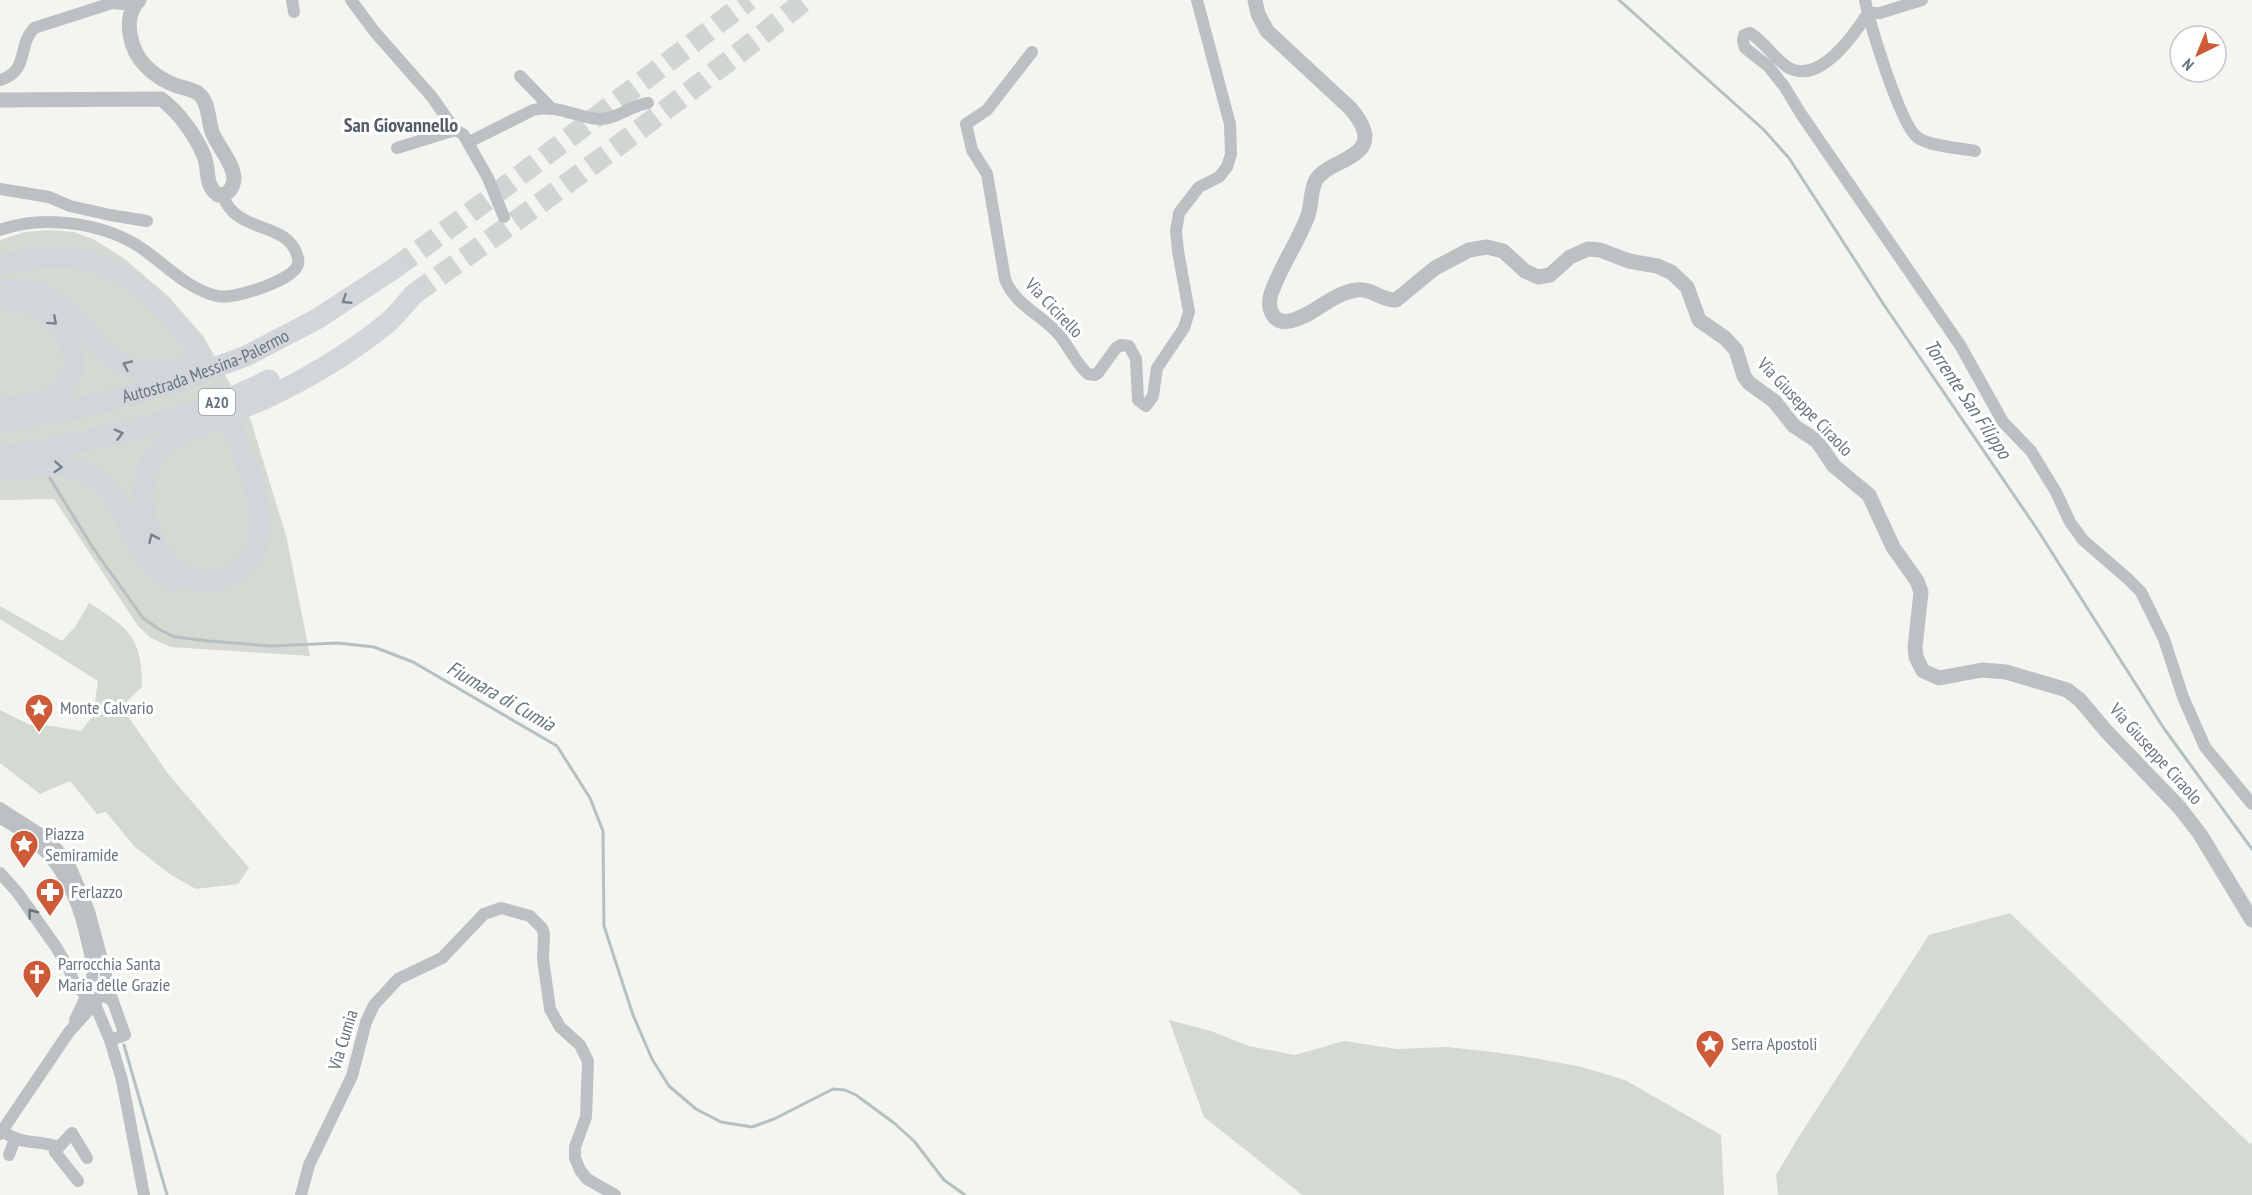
<svg xmlns="http://www.w3.org/2000/svg" width="2252" height="1195" font-family="'PT Sans Narrow',sans-serif">
<style>
.green{fill:#d4d9d1}
.lines{fill:none;stroke-linecap:round;stroke-linejoin:round}
.stream{stroke:#b5c0c3;stroke-width:3}
.motorway-tunnel{stroke:#d1d4d4;stroke-width:21;stroke-dasharray:21 10;stroke-linecap:butt}
.minor{stroke:#bcc0c3;stroke-width:12}
.tertiary{stroke:#bcc0c3;stroke-width:15}
.motorway{stroke:#d2d5d9;stroke-width:21}
.oneway{stroke:#77838c}
.oneway2{stroke:#67747f}
.labels{text-anchor:middle;stroke-width:6;stroke-linejoin:round;paint-order:stroke}
.shield{fill:#fff;stroke:#959ea5;stroke-width:1.5}
.shield-label{font-size:16px;font-weight:bold;fill:#67747f}
.street-label{font-size:18px;fill:#67747f;stroke:#fff}
.poi-label{font-size:18px;fill:#67747f;stroke:#fff;text-anchor:start}
.neighbourhood-label{font-size:20px;font-weight:bold;fill:#545d65;stroke:#fff}
.water-label{font-size:20px;font-style:italic;fill:#63757b;stroke:#fff}
</style>
<rect width="100%" height="100%" fill="#f4f4f1"/>
<g class="green">
<path d="M49,230l25,2 21,8 31,20 43,37 34,39 48,85 36,118 23,117 -139,-9 -20,-9 -13,-12 -84,-127 -54,1v-260l25,-8z"/>
<path d="M89,603c40,25 53,34 53,84l-15,14 2,17 40,57 80,93 -11,16 -42,5 -25,-14 -36,-28 -29,-35 -9,2 -27,-33 -30,13 -40,-31v-53l30,15 22,1 29,5 12,-15 5,-35 -98,-62v-13l62,35 13,-14z"/>
<path d="M2010,913l240,231 2,-1v52h-474l-2,-20 22,-37 131,-203z"/>
<path d="M1169,1020l42,11 38,15 46,9 49,-14 53,8 49,-2 39,4 49,7 48,9 43,13 96,55 3,60h-422l-98,-78z"/>
</g>
<g class="lines">
<g class="stream">
<path d="M1619,0l145,130 25,28 95,147 151,221 130,204 87,119"/>
<path d="M48,475l45,73 50,70 17,12 15,7 34,4 61,5 68,-3 36,4 39,15 144,84 33,52 13,33 1,95 29,89 19,44 17,27 27,23 25,13 31,5 22,-8 59,-30 12,1 11,5 38,28 20,18 30,39 21,15"/>
<path d="M124,1045l43,150"/>
</g>
<g class="motorway-tunnel">
<path d="M395,268l99,-73 255,-195"/>
<path d="M414,294c132,-94 265,-191 391,-294"/>
<path d="M194,359l33,59"/>
</g>
<g class="minor">
<path d="M292,0l2,12"/>
<path d="M351,0l23,31 58,66 23,33 8,4 25,44 16,39"/>
<path d="M1865,0c5,24 35,124 52,137 10,9 43,11 58,14"/>
<path d="M1868,13c-14,22 -48,71 -79,55 -15,-9 -24,-26 -39,-35l-6,2 -1,6 2,7 23,18 16,20 17,28 159,231 43,77 28,29 25,41 14,30 13,18 44,38 14,14 23,47 19,58 22,50 47,57"/>
<path d="M1868,13h12l42,-13"/>
<path d="M1032,52l-45,58 -21,14 6,26 15,24 18,105c10,27 38,36 55,57 10,12 16,28 28,38l7,1 3,-2 18,-25 5,-3 8,1 7,13 2,41 8,6 7,-10 4,-28 27,-40 5,-16 -11,-61 -2,-20 3,-18 20,-26 20,-10 8,-10 4,-13 -1,-30 -33,-124"/>
<path d="M520,76l31,32"/>
<path d="M0,80c30,-9 17,-34 34,-52l78,-25 23,2"/>
<path d="M469,142l64,-32c23,-6 43,7 65,9 18,1 33,-14 50,-16"/>
<path d="M397,148l58,-18"/>
<path d="M0,189l49,8 21,9 40,9 37,6"/>
<path d="M0,230c43,-16 107,-7 144,20 23,16 44,39 73,46 15,4 70,-14 79,-28 3,-4 3,-8 1,-13 -10,-34 -61,-21 -74,-59"/>
<path d="M0,808l42,27 16,15 13,18 18,43 17,63 -1,13 -9,15 -27,30 -69,102"/>
<path d="M0,818c50,27 74,64 86,119 3,13 8,27 6,41 -3,15 -11,29 -17,42"/>
<path d="M0,873l18,20 38,54 13,22 6,17 8,6 18,2 12,7"/>
<path d="M92,997l18,43 12,40 22,115"/>
<path d="M110,1040l15,-5 -14,-39"/>
<path d="M2,1131c22,15 32,8 57,16l-4,5 23,29"/>
<path d="M59,1147l13,-14 15,25"/>
<path d="M9,1155l6,-16"/>
<path d="M301,1195l8,-30 43,-89 14,-54 8,-17 24,-26 44,-21 42,-44 17,-6 29,8 12,12 2,6 -1,25 7,50 10,18 20,18 8,16 -2,56 -11,30v11l5,12 7,9 28,16"/>
</g>
<g class="tertiary">
<path d="M1255,0l3,14 9,17 83,77c45,52 -25,49 -35,74 -5,11 -3,25 -8,36 -10,26 -27,49 -36,76 -4,13 1,31 19,27 24,-5 41,-28 67,-31 15,-2 25,11 39,10l39,-32 34,-18 18,-3 16,4 22,20 13,6 12,-2 20,-18 18,-8 12,1 29,11 28,5 14,6 16,15 12,33 26,18 11,12 8,26 5,7 25,18 20,25 23,15 17,25 35,29 24,52 24,34 4,11 -6,55 1,10 7,14 16,7 43,-8 24,2 61,18 13,10 26,31 73,76 21,27 52,86"/>
<path d="M0,100l161,-1c18,13 35,37 43,57 6,15 0,29 14,39l8,-1c5,-4 8,-9 8,-16 -1,-16 -16,-31 -22,-46 -4,-12 -3,-30 -13,-38 -6,-5 -15,-6 -22,-8 -24,-9 -43,-26 -47,-52 -2,-14 0,-24 9,-34"/>
</g>
<g class="motorway">
<path d="M0,266c97,-29 145,15 200,87"/>
<path d="M0,290c85,-6 76,60 135,79 19,6 41,-1 60,-3"/>
<path d="M0,408c17,-2 40,-3 55,-13 35,-22 15,-65 -13,-84 -11,-7 -23,-10 -35,-11"/>
<path d="M229,421c17,42 56,117 8,150 -64,45 -120,-68 -80,-118 18,-24 77,-40 105,-53 43,-20 87,-46 124,-76 10,-8 19,-20 28,-30"/>
<path id="s1" d="M0,423l85,-16 83,-22 78,-29 71,-37 78,-51"/>
<path d="M0,457c92,-15 185,-35 269,-77"/>
<path d="M0,471c38,-5 84,-14 111,22 10,13 16,30 23,45 9,19 20,34 38,44"/>
</g>
</g>
<defs><path id="oneway-chevron" d="M-2-3.5L2.5 0L-2 3.5" fill="none" stroke-width="1.6" stroke-linecap="round" stroke-linejoin="round" transform="scale(1.5)"/></defs>
<g class="oneway">
<use href="#oneway-chevron" transform="translate(346 300) rotate(147)"/>
<use href="#oneway-chevron" transform="translate(53 321) rotate(42)"/>
<use href="#oneway-chevron" transform="translate(127 365) rotate(-155)"/>
<use href="#oneway-chevron" transform="translate(119 434) rotate(-14)"/>
<use href="#oneway-chevron" transform="translate(58 467) rotate(4)"/>
<use href="#oneway-chevron" transform="translate(153 538) rotate(-114)"/>
</g>
<use class="oneway2" href="#oneway-chevron" transform="translate(32 913) rotate(-127)"/>
<defs>
<g id="sight-pin" transform="scale(1.5)"><path d="M0 17L-7.5 6A9.5 9.5 0 1 1 7.5 6Z" fill="#cd5b38" stroke="#fff"/><path d="M0-6L1.8-2.2L6-1.7L2.9 1.2L3.7 5.4L0 3.3L-3.7 5.4L-2.9 1.2L-6-1.7L-1.8-2.2Z" fill="#fff"/></g>
<g id="pharmacy-pin" transform="scale(1.5)"><path d="M0 17L-7.5 6A9.5 9.5 0 1 1 7.5 6Z" fill="#cd5b38" stroke="#fff"/><path d="M-2-6h4v4h4v4h-4v4h-4v-4h-4v-4h4Z" fill="#fff"/></g>
<g id="church-pin" transform="scale(1.5)"><path d="M0 17L-7.5 6A9.5 9.5 0 1 1 7.5 6Z" fill="#cd5b38" stroke="#fff"/><path d="M-1.2-6h2.4v3.5h3.3v2.4h-3.3V6h-2.4V-.1h-3.3v-2.4h3.3Z" fill="#fff"/></g>
</defs>
<g fill-rule="evenodd">
<use href="#sight-pin" x="39" y="708"/>
<use href="#sight-pin" x="24" y="844"/>
<use href="#pharmacy-pin" x="50" y="892"/>
<use href="#church-pin" x="37" y="974"/>
<use href="#sight-pin" x="1710" y="1044"/>
</g>
<g class="labels">
<rect class="shield" x="199" y="389" width="36" height="26" rx="4.5"/>
<g class="shield-label">
<text x="217" y="408">A20</text>
</g>
<g class="street-label">
<text transform="translate(1054 308) rotate(46)" y="6">Via Cicirello</text>
<text dy="6" stroke="none"><textPath href="#s1" startOffset="214">Autostrada Messina-Palermo</textPath></text>
<text transform="translate(1805 407) rotate(46)" y="6">Via Giuseppe Ciraolo</text>
<text transform="translate(2156 754) rotate(48)" y="6">Via Giuseppe Ciraolo</text>
<text transform="translate(343 1040) rotate(-73)" y="6">Via Cumia</text>
</g>
<g class="poi-label">
<text x="60" y="714">Monte Calvario</text>
<text x="45" y="840">Piazza<tspan x="45" dy="21">Semiramide</tspan></text>
<text x="71" y="898">Ferlazzo</text>
<text x="58" y="970">Parrocchia Santa<tspan x="58" dy="21">Maria delle Grazie</tspan></text>
<text x="1731" y="1050">Serra Apostoli</text>
</g>
<g class="neighbourhood-label">
<text x="401" y="132">San Giovannello</text>
</g>
<g class="water-label">
<text transform="translate(1968 399) rotate(56)" y="7">Torrente San Filippo</text>
<text transform="translate(501 696) rotate(30)" y="7">Fiumara di Cumia</text>
</g>
</g>
<g transform="translate(2198 54) rotate(223)"><circle r="28" fill="#ffffff" stroke="#c2c7cc" stroke-width="1.5"/>
<path d="M0-4.5L10 22L0 15L-10 22Z" fill="#cd5b38"/>
<text y="-9" font-size="16" font-weight="bold" text-anchor="middle" fill="#67747f">N</text>
</g>
</svg>
